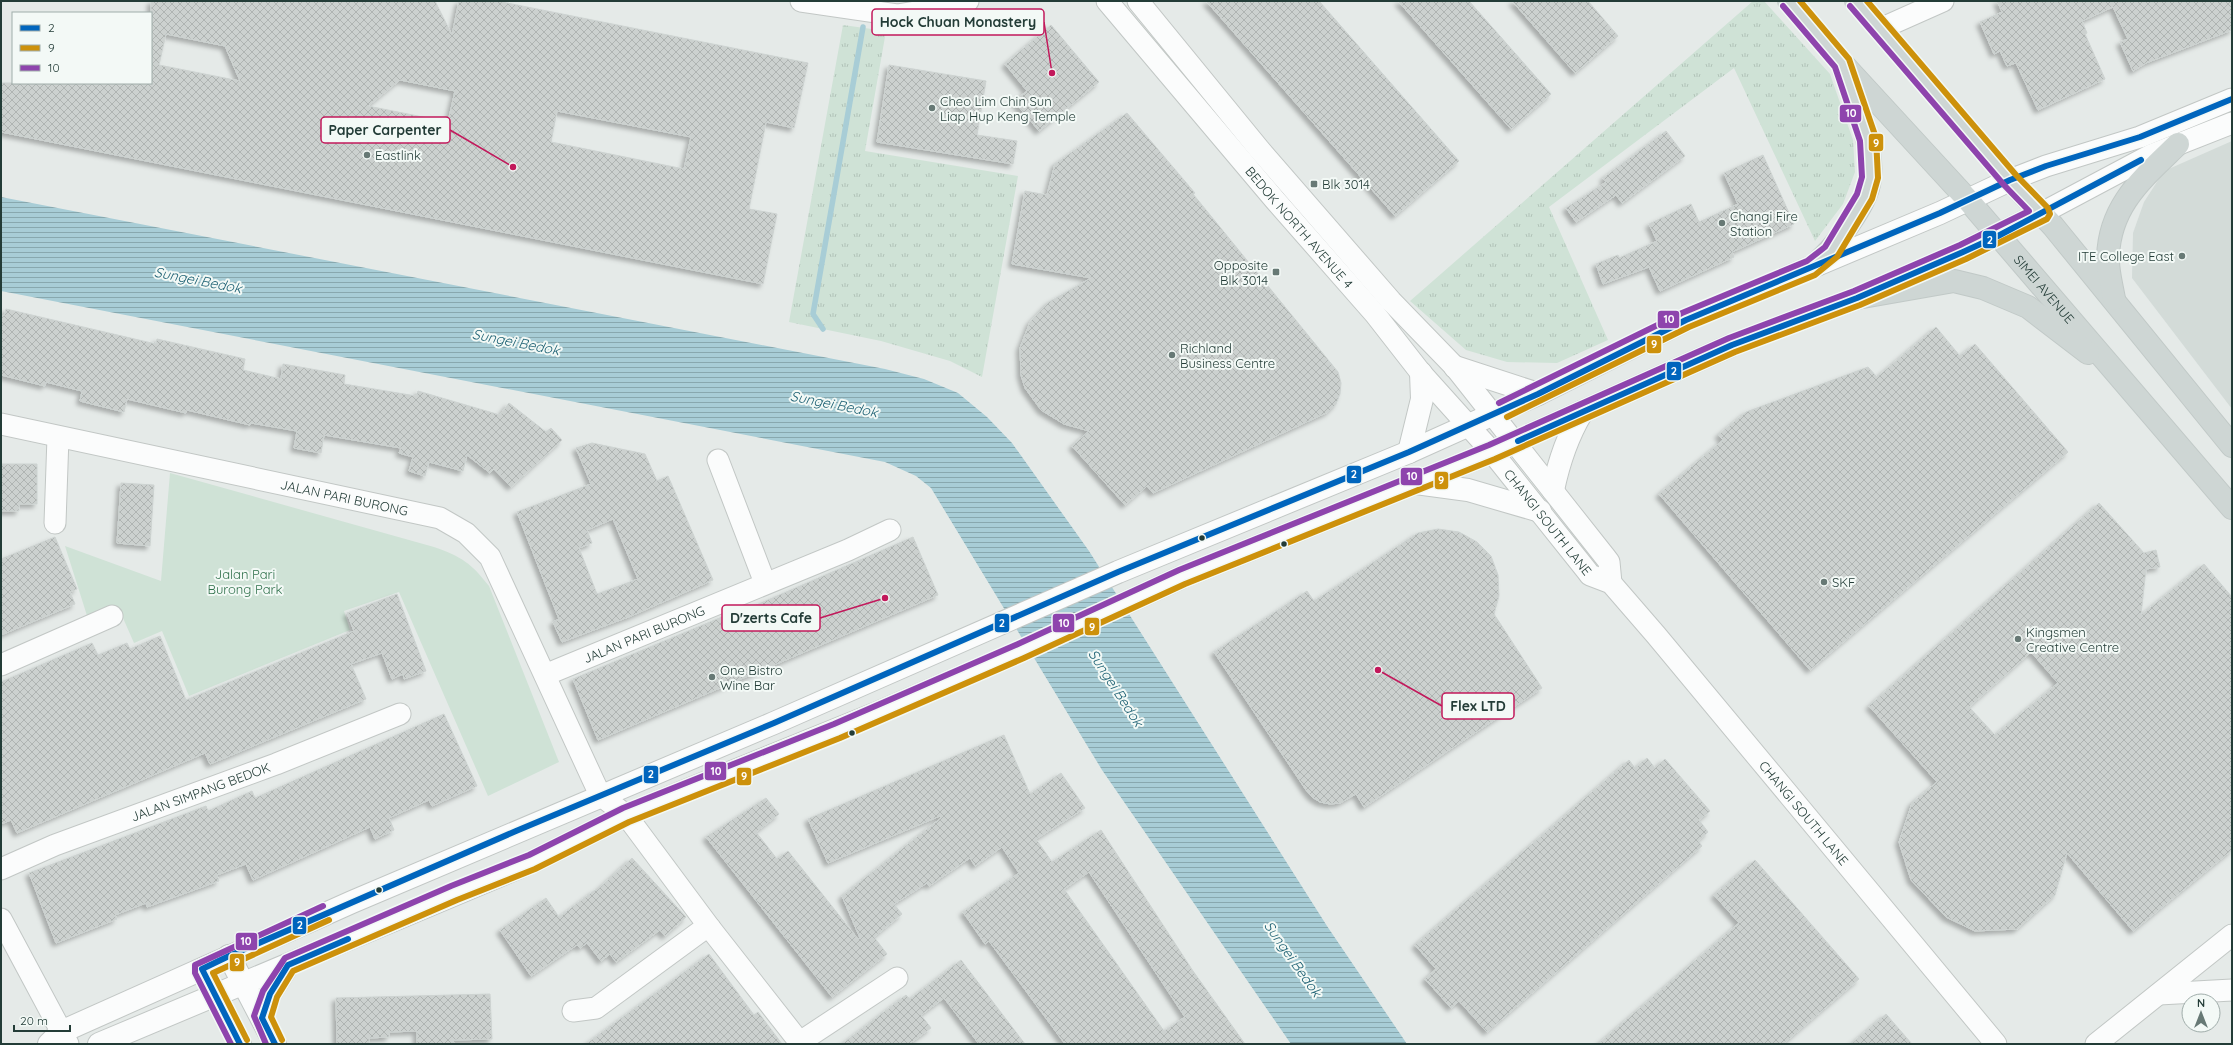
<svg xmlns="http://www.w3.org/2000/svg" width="2233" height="1045" font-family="Quicksand,sans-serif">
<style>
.built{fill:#d3dbd8}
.grass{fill:url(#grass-tufts)}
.green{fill:#cfe2d6}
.water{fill:url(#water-rules)}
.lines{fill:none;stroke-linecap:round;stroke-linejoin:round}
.stream{stroke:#a8cdd6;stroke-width:5.5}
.building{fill:url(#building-cross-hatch);stroke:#cdd3d1;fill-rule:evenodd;filter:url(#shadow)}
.minor-casing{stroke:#c2c7c5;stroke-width:23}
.tertiary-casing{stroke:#c2c7c5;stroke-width:24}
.primary-casing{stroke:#c1c9c7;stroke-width:24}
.minor{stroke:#fbfcfc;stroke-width:21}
.tertiary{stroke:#fbfcfc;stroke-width:22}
.primary{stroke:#ced6d4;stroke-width:22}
.bus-1-casing{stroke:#f3f9f6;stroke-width:9}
.bus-2-casing{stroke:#f3f9f6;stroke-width:9}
.bus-3-casing{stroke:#f3f9f6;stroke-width:9}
.bus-1{stroke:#0065bd;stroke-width:6}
.bus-2{stroke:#cd910b;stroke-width:6}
.bus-3{stroke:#8e44ad;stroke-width:6}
.poi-dot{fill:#677975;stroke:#f3f9f6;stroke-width:1.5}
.bus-dot{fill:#233c37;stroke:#f3f9f6;stroke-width:1.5}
.labels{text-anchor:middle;stroke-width:4;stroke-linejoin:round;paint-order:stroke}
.poi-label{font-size:13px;fill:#233c37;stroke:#f3f9f6;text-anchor:start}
.street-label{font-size:13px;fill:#233c37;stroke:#f3f9f6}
.park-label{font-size:13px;fill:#30714c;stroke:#f3f9f6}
.water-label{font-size:14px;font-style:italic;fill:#206375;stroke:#f3f9f6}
.leader{fill:none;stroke:#c2185b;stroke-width:1.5}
.callout-dot{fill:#c2185b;stroke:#f3f9f6;stroke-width:1.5}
.callout{fill:#f3f9f6;stroke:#c2185b;stroke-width:1.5}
.callout-label{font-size:14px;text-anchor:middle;font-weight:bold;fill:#233c37}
.line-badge{stroke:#f3f9f6;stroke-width:1.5}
.badge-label{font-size:11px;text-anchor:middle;font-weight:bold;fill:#fff}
</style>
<defs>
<pattern id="grass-tufts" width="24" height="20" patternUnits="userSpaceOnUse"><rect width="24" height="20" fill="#cfe2d6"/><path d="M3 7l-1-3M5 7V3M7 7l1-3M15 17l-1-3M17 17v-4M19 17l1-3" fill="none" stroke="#b1c3b8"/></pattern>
<pattern id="water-rules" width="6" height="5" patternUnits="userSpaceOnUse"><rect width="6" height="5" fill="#a8cdd6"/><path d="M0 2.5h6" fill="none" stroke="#88a8ae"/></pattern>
<pattern id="building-cross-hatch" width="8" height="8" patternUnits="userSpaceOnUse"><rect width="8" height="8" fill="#ccd1cf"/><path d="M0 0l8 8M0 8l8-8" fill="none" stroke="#afb4b2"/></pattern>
<filter id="shadow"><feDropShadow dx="-3.5" dy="3.5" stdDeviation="2" flood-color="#0004"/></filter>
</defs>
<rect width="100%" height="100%" fill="#e5eae8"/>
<path class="built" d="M2232,141v268l-100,-131 1,-45 11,-31 20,-31z"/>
<g class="grass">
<path d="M1753,1h11l66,73 23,66 2,32 -12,32 -28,37 -81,-173 -185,139 59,133 -51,23 -50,-1 -41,-12 -56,-49z"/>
<path d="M843,25l43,6 -21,120 153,25 -36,201 -32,-16 -69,-20 -92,-19z"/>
</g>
<path class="green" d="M170,473l264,74c28,10 37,16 55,39l70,176 -71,34 -89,-204 -55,19 6,19 -161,66 -27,-65 -28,12 -15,-34 -30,13 -24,-76 96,35z"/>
<path class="water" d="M1,197l884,172 39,10 34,14 29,24 25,26 77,108 238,375 80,118h-116l-189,-274 -171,-282 -15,-12 -31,-14 -884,-171z"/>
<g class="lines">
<path class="stream" d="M823,329l-10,-15 50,-287"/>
</g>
<g class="building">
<path d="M151,1h284l17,34 7,-34h38l311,62 -14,65 -28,-6 -9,46 -8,41 28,5 -14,70 -762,-152v-49h150zM166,34l59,12 15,35 -81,-16zM400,80l55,11 -7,31 -80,-16zM557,111l134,26 -7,32 -133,-27z"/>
<path d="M1206,1h113l140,160 -64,55z"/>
<path d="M1398,1h71l82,93 -40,35z"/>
<path d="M1512,1h76l30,35 -43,37z"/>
<path d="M1997,1h235v29l-86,33 -13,8 -13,-29 8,-3 -15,-32 -31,14 5,12 -2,1 20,45 -67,31 -22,-47 -9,3 -7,-15 -6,3 -14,-32 22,-10z"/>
<path d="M1051,25l48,57 -60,49 -25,-30 13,-10 -22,-27z"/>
<path d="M889,65l97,16 -9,54 40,6 -4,23 -136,-22z"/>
<path d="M1127,113l68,80 -2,1 145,178 3,11 -1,11 -4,10 -8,8 -175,81 -6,-7 -22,19 -53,-59 17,-15 -25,-7 -23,-14 -16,-22 -4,-13 -1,-27 10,-26 19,-20 42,-24 -79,-14 13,-73 22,4 8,-31z"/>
<path d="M1666,131l19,25 -63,47 -6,-8 -40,27 -10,-14 40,-26 -3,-4z"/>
<path d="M1763,155l31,69 -62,28 2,5 -74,34 -11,-24 -46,17 -7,-20 22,-9 1,3 38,-17 -8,-17 42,-20 8,18 39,-18 -14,-31z"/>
<path d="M6,309l150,35 1,-5 88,20 -2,11 38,9 2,-15 62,11 -1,9 72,12 2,-5 82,24 9,-12 37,29 5,-4 11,12 -51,47 -17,-18 -4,4 -23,-18 -4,16 -34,-9 -4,14 -16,-5 4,-14 -14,-4 2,-5 -77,-13 -3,18 -27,-5 3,-17 -46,-8 -1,2 -63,-15 -1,3 -59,-14 -3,13 -44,-11 2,-10 -36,-9 -1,4 -44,-11v-60l3,1z"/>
<path d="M1936,327l24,29 15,-12 93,108 -258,218 -151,-176 64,-54 -5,-5 28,-23 122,-45 9,10z"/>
<path d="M592,443l53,11 12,27 11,-5 45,104 -82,36 -69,26 -9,-20 6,-3 -42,-107 74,-28 -15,-36zM613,519l25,60 -41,15 -18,-46 13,-5 -5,-13z"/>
<path d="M1,464h36v40h-18v7h-18z"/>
<path d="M121,483l33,2 -4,61 -33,-3z"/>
<path d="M2099,503l45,50 12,-3 4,17 -14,2 -5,46 63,-51 28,33v253l-99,81 -66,-78 -12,42 -38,34 -42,2 -29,-14 -35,-37 -12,-38 13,-39 25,-21 -68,-76zM2031,652l27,31 -63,52 -26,-28z"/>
<path d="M1438,529l21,3 18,10 14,14 7,19 1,21 -5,18 48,74 -178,119 -8,-13 -16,9 -10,1 -10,-2 -8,-5 -6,-7 -92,-138 93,-61 7,10 104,-68z"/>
<path d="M55,537l22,52 -7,3 5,12 -74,31v-76z"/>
<path d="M913,537l25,58 -340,145 -25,-61 173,-72 1,2z"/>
<path d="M397,594l29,77 -22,8 -1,-5 -11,5 -10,-26 -31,11 15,35 -156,65 -5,-11 -188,80 -6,-13 -10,4v-142l91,-39 6,12 29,-12 3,6 30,-13 26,64 168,-69 -7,-18z"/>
<path d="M444,714l33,72 -45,20 -3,-6 -40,18 5,12 -19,9 -5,-12 -117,53 -7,-16 -29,11 2,6 -72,26 -1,-4 -31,12 2,4 -61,24 -27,-70 177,-67 2,5 44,-20 3,7z"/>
<path d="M1004,735l26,59 31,-21 24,35 -49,31 16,23 49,-32 92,141 52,73h-180l-76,-103 -4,3 -22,-32 56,-39 -17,-26 -27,19 -5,-8 -41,28 -2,-3 -33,21 8,10 -28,23 13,17 -55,43 -126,-160 60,-39 13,16 -23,18 21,27 11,-8 70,88 2,-1 -18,-42 99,-78 -1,-2 -112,47 -20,-44zM1089,872l96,145 -21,14 -100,-142z"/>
<path d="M1647,758l8,10 10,-9 45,52 -11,9 9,12 -10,9 4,5 -215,186 -28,-31 -8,7 -26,-29 11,-10 -21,-24 214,-185 6,8z"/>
<path d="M632,858l54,59 -21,19 -5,-6 -44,32 -6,-8 -9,7 -14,-18 -7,5 -3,-3 -46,31 -31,-46 46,-32 13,19 36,-27 1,1z"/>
<path d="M1755,860l104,119 -76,65h-185l141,-121 -25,-28z"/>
<path d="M709,954l45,61 4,-3 24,32h-196z"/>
<path d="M961,960l64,84h-46l-35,-46 -23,17 10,13 -22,16h-67l64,-49 4,4z"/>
<path d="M490,994l2,45 -39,1 1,4h-37v-13l-28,1v5l-20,1v6h-32l-1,-46z"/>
<path d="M1886,1014l26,30h-61z"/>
</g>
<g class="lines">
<g class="minor-casing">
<g id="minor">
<path d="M801,1l96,14 62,-10 9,-4"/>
<path id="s1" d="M1107,1l168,199 100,114 46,59 71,79 95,119 3,4 21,8 45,52 340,409"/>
<path d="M1138,1l121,148 132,152 64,66 151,191 3,4 2,21"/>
<path d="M1880,29l63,-28"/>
<path d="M2010,180l36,-14 94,-29 92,-38"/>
<path d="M2042,213l109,-58 81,-32"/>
<path id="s2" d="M1,424l439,94 26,15 24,24 110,238 26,20 84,113 91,116"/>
<path d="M718,460l47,123"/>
<path d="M55,523l3,-86"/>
<path d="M1,665l111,-49"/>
<path id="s3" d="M545,675l303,-125 42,-20"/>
<path id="s4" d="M1,869l54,-24 221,-81 124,-50"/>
<path d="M1,919l67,125"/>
<path d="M2159,994l73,-4"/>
<path d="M573,1011l23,-3 105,-77 9,-3"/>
<path d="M800,1042l97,-64"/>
<path d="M2096,1044l136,-109"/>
</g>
</g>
<g class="tertiary-casing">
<g id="tertiary">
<path d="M1455,367l83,27"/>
<path d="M1409,452l13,-53 -1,-26"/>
<path d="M1416,483l52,7 72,21"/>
<path d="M1553,490c6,-29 14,-53 29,-78"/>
<path d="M229,956l46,88"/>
<path d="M209,983l31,61"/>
<path d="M262,1018l8,-24 18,-29"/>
<path d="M49,1044l12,-12 291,-130 422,-179 344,-151 291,-120 129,-58 148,-74 254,-107 70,-33"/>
<path d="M99,1044l433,-182 94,-47 251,-102 144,-62 161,-74 310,-125 240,-107 125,-47 106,-46 79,-39"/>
</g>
</g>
<g class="primary-casing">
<g id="primary">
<path id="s5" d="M1789,1l53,62 126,137 264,308"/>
<path d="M1856,1l154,179 43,46 179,220"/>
<path d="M1811,268c19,-16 25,-24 38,-44 9,-13 20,-30 21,-47 3,-37 -14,-73 -26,-107"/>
<path d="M1857,298l97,-17 29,7 45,19 60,46"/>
<path d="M2114,299c-2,-12 -6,-26 -6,-39 0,-54 35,-82 70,-116"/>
</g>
</g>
<use href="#minor" class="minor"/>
<use href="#tertiary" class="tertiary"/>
<use href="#primary" class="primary"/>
<g class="bus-1-casing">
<g id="bus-1">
<path d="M1518,441l214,-96 125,-47 106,-46 35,-16 143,-76"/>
<path d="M240,1044l-38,-75 27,-13 287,-125 258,-108 344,-151 291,-120 129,-58 148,-74 254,-107 70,-33 36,-14 94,-29 92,-38"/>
<path d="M275,1044l-13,-26 8,-24 18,-29 60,-26"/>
</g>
</g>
<g class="bus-2-casing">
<g id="bus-2">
<path d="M1507,417l182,-90 126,-52 22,-18 35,-58 6,-21 -2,-40 -27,-79 -49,-58"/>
<path d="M247,1040l-34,-67 116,-53"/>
<path d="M282,1040l-11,-23 6,-20 16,-26 164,-71 78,-31 94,-47 211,-84 184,-80 161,-74 310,-125 240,-107 125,-47 106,-46 81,-40 3,-5 -2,-6 -32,-33 -149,-174"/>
</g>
</g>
<g class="bus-3-casing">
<g id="bus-3">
<path d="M1499,403l183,-90 125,-52 18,-14 32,-53 5,-17 -2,-36 -25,-74 -52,-61"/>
<path d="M231,1044l-36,-71v-8l128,-59"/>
<path d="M266,1044l-12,-28 9,-25 22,-33 166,-72 78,-31 94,-47 211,-84 184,-80 161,-74 310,-125 240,-107 125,-47 106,-46 69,-34 -25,-26 -154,-179"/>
</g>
</g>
<use href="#bus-1" class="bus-1"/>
<use href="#bus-2" class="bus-2"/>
<use href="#bus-3" class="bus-3"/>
</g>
<g class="poi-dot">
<circle cx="932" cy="108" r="4"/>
<circle cx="367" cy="155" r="4"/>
<rect x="1310" y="180" width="8" height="8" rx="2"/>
<circle cx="1722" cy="223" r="4"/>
<circle cx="2182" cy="256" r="4"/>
<rect x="1272" y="268" width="8" height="8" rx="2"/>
<circle cx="1172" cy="355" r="4"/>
<circle cx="1824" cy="582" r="4"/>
<circle cx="2018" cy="639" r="4"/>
<circle cx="712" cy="677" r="4"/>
</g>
<g class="bus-dot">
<circle cx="1202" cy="538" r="3.5"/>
<circle cx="1284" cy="544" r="3.5"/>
<circle cx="852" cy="733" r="3.5"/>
<circle cx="379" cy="890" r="3.5"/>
</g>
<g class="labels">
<g class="poi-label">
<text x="940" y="106">Cheo Lim Chin Sun<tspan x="940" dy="15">Liap Hup Keng Temple</tspan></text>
<text x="375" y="160">Eastlink</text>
<text x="1322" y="189">Blk 3014</text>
<text x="1730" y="221">Changi Fire<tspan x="1730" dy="15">Station</tspan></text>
<text x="2174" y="261" text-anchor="end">ITE College East</text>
<text x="1268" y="270" text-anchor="end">Opposite<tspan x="1268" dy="15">Blk 3014</tspan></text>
<text x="1180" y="353">Richland<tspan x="1180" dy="15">Business Centre</tspan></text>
<text x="1832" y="587">SKF</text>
<text x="2026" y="637">Kingsmen<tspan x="2026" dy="15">Creative Centre</tspan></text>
<text x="720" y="675">One Bistro<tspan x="720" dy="15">Wine Bar</tspan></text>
</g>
<g class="street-label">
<text dy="5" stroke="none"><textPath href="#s1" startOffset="297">BEDOK NORTH AVENUE 4</textPath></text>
<text dy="5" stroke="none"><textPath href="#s5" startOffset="385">SIMEI AVENUE</textPath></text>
<text dy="5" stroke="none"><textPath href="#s2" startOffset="351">JALAN PARI BURONG</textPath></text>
<text dy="5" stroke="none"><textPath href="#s1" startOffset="683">CHANGI SOUTH LANE</textPath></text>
<text dy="5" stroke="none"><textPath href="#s3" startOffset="107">JALAN PARI BURONG</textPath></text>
<text dy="5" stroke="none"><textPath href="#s4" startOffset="214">JALAN SIMPANG BEDOK</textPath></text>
<text dy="5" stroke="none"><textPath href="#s1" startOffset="1073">CHANGI SOUTH LANE</textPath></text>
</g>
<g class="park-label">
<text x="245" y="579">Jalan Pari<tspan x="245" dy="15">Burong Park</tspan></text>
</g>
<g class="water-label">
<text transform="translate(198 280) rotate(11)" y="5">Sungei Bedok</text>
<text transform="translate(516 342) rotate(11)" y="5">Sungei Bedok</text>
<text transform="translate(834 404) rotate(11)" y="5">Sungei Bedok</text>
<text transform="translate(1116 688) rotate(57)" y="5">Sungei Bedok</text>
<text transform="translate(1293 959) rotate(55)" y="5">Sungei Bedok</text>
</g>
</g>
<path class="leader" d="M1052 73L1044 22M513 167L450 130M885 598L820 618M1378 670L1442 706"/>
<g class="callout-dot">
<circle cx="1052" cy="73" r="4"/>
<circle cx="513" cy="167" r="4"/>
<circle cx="885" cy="598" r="4"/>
<circle cx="1378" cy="670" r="4"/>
</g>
<g class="callout">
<rect x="872" y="9" width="172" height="26" rx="4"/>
<rect x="321" y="117" width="129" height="26" rx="4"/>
<rect x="722" y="605" width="98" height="26" rx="4"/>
<rect x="1442" y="693" width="72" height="26" rx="4"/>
</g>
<g class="callout-label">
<text x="958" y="27">Hock Chuan Monastery</text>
<text x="385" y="135">Paper Carpenter</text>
<text x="771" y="623">D'zerts Cafe</text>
<text x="1478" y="711">Flex LTD</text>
</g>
<g class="line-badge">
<rect x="1839" y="104" width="23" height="19" rx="4" fill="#8e44ad"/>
<rect x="1868" y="133" width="16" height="19" rx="4" fill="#cd910b"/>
<rect x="1982" y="230" width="15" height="19" rx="4" fill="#0065bd"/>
<rect x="1657" y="310" width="23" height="19" rx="4" fill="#8e44ad"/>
<rect x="1646" y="335" width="16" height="19" rx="4" fill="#cd910b"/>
<rect x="1666" y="361" width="16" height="20" rx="4" fill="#0065bd"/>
<rect x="1346" y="465" width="16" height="19" rx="4" fill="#0065bd"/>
<rect x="1400" y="467" width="23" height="19" rx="4" fill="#8e44ad"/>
<rect x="1434" y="471" width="15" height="19" rx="4" fill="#cd910b"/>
<rect x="994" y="613" width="16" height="20" rx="4" fill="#0065bd"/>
<rect x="1052" y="613" width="23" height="20" rx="4" fill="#8e44ad"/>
<rect x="1084" y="617" width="16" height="19" rx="4" fill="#cd910b"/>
<rect x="704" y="761" width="23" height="20" rx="4" fill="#8e44ad"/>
<rect x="643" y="765" width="16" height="19" rx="4" fill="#0065bd"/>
<rect x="736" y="767" width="16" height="19" rx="4" fill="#cd910b"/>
<rect x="292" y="916" width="15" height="19" rx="4" fill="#0065bd"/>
<rect x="235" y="932" width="23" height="19" rx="4" fill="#8e44ad"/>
<rect x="229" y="953" width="16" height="19" rx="4" fill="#cd910b"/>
</g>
<g class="badge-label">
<text x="1851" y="117">10</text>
<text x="1876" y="147">9</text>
<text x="1990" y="244">2</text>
<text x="1669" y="323">10</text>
<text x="1654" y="348">9</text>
<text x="1674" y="375">2</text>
<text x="1354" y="478">2</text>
<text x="1412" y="480">10</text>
<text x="1441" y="484">9</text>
<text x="1002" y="627">2</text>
<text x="1064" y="627">10</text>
<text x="1092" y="631">9</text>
<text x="716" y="775">10</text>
<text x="651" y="778">2</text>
<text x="744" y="780">9</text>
<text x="300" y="929">2</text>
<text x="246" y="945">10</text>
<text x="237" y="966">9</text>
</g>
<rect width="2233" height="1045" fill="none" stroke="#233c37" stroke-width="4"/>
<rect x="12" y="12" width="140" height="72" fill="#f3f9f6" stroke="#a0adaa"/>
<rect x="20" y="25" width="20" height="6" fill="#0065bd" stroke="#a0adaa"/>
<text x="48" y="32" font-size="12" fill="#233c37">2</text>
<rect x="20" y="45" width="20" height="6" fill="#cd910b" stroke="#a0adaa"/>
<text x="48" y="52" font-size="12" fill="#233c37">9</text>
<rect x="20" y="65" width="20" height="6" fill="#8e44ad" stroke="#a0adaa"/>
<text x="48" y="72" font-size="12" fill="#233c37">10</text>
<g transform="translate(2201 1013)"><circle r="19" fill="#f3f9f6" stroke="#a0adaa"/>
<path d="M0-3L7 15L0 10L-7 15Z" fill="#677975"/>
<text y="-6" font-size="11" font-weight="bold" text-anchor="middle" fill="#233c37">N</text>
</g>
<path d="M14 1025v6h56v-6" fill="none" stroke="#233c37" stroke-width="2"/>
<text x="20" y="1025" font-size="12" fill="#233c37" stroke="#f3f9f6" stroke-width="3" paint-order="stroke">20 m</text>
</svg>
